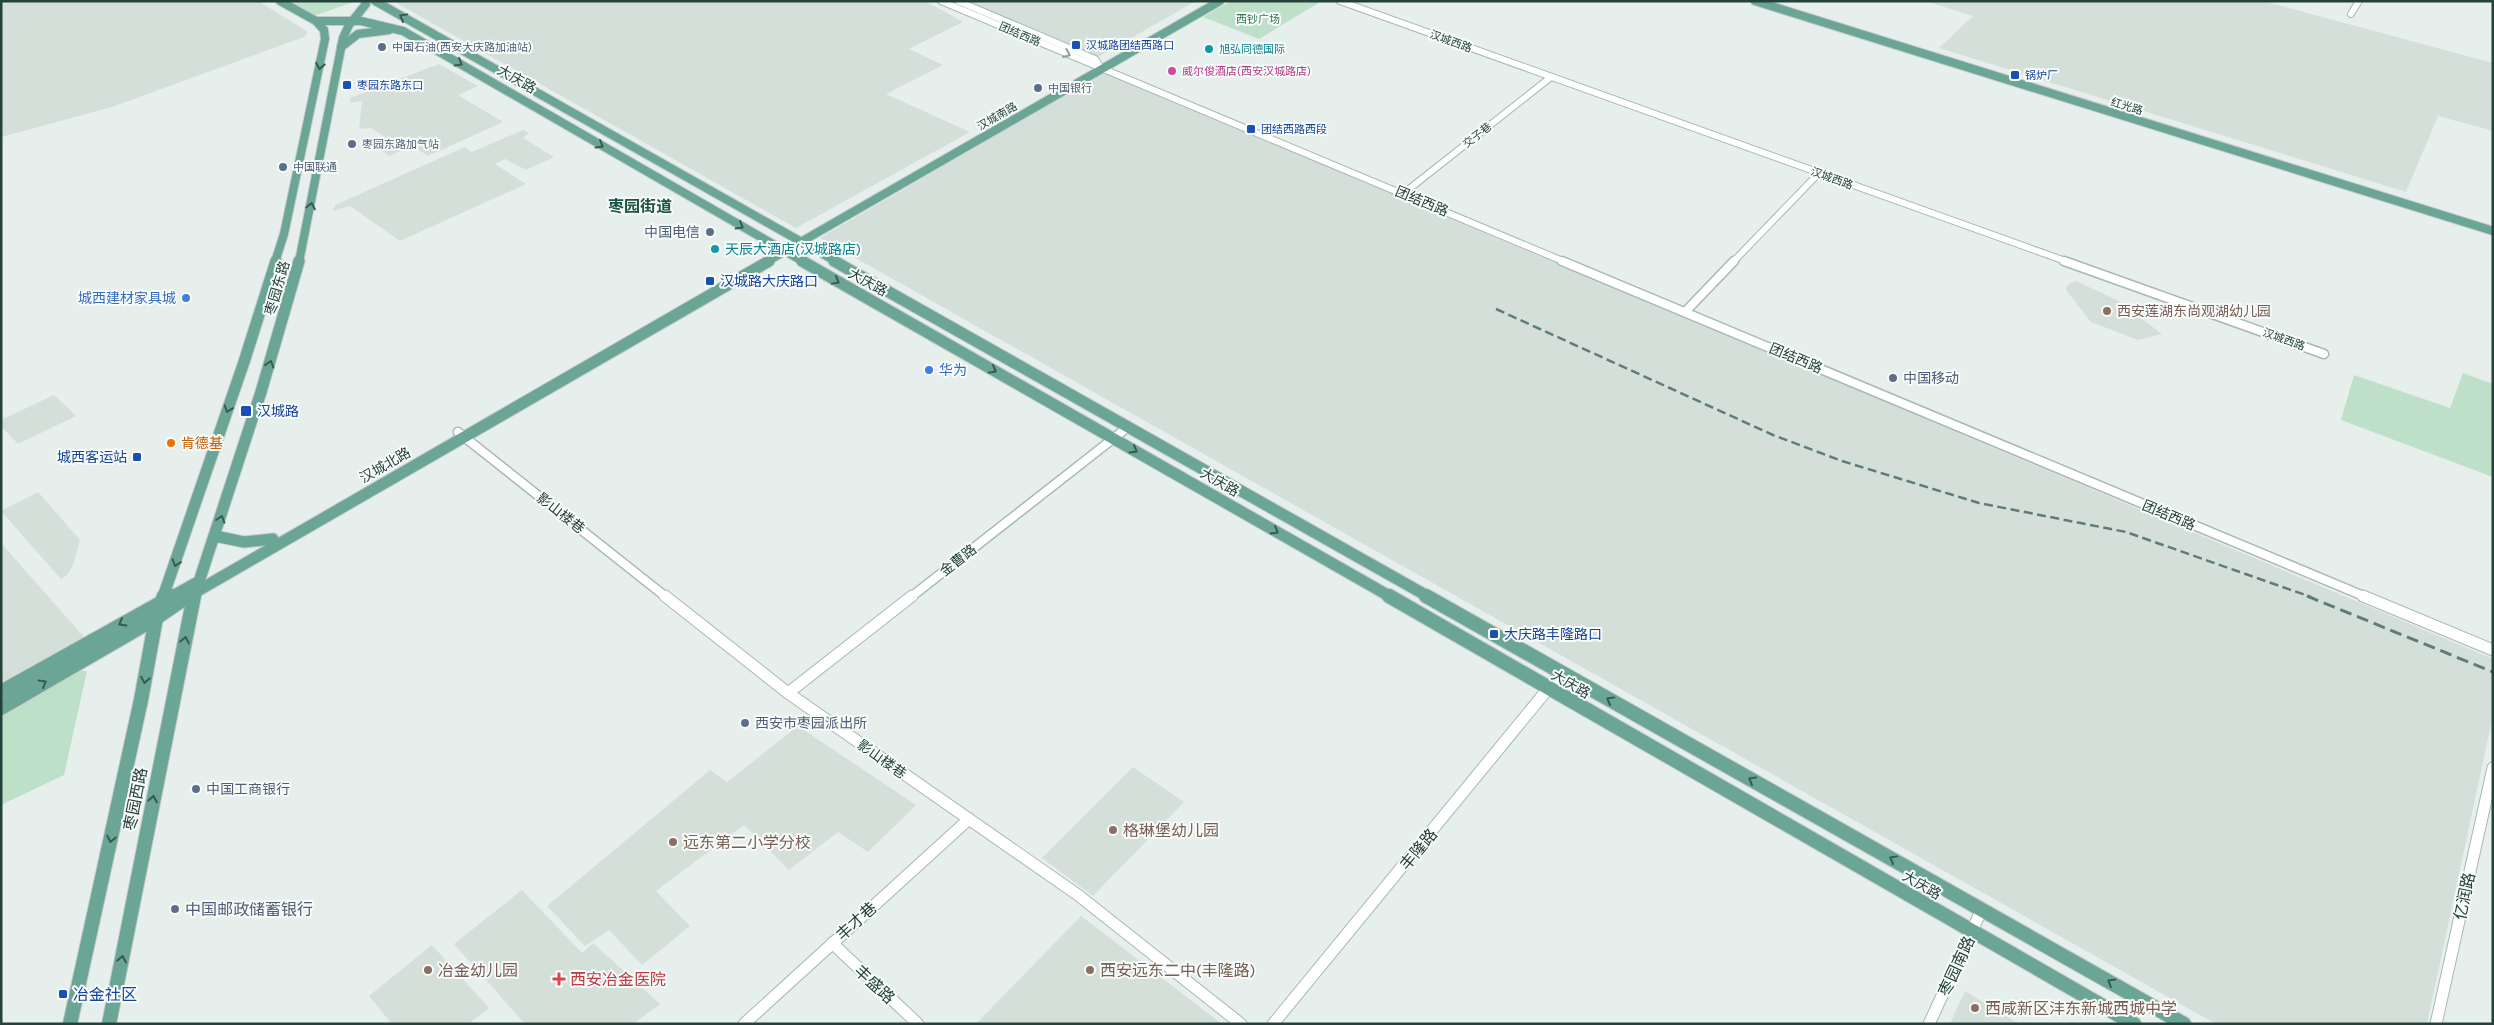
<svg xmlns="http://www.w3.org/2000/svg" width="2494" height="1025" font-family="Karla,'Noto Sans SC',sans-serif">
<style>
.built{fill:#d4dfda}
.green{fill:#bfe0c8}
.lines{fill:none;stroke-linecap:round;stroke-linejoin:round}
.minor-far2-casing{stroke:#a8b8b2;stroke-width:8}
.minor-far1-casing{stroke:#a8b8b2;stroke-width:11}
.minor-casing{stroke:#a8b8b2;stroke-width:13}
.major-far2-casing{stroke:#c2cac8;stroke-width:10}
.major-far1-casing{stroke:#c2cac8;stroke-width:13}
.major-casing{stroke:#c2cac8;stroke-width:16}
.minor-far2{stroke:#fff;stroke-width:6}
.minor-far1{stroke:#fff;stroke-width:8}
.minor{stroke:#fff;stroke-width:11}
.major-far2{stroke:#6aa596;stroke-width:8}
.major-far1{stroke:#6aa596;stroke-width:11}
.major{stroke:#6aa596;stroke-width:14}
.rail-far1{stroke:#5f7d75;stroke-width:2.5;stroke-dasharray:9 4.5;stroke-linecap:butt}
.rail{stroke:#5f7d75;stroke-width:3;stroke-dasharray:12 6;stroke-linecap:butt}
.oneway{stroke:#365b51}
.oneway2{stroke:#92a09c}
.transit-dot{fill:#1a4fb4;stroke:#f7fbf9;stroke-width:2}
.service-dot{fill:#5c6f8a;stroke:#f7fbf9;stroke-width:2}
.culture-dot{fill:#0f9aa8;stroke:#f7fbf9;stroke-width:2}
.hotel-dot{fill:#d1479c;stroke:#f7fbf9;stroke-width:2}
.shop-dot{fill:#3f7fe0;stroke:#f7fbf9;stroke-width:2}
.education-dot{fill:#8d6e63;stroke:#f7fbf9;stroke-width:2}
.food-dot{fill:#e8710a;stroke:#f7fbf9;stroke-width:2}
.health-dot{fill:#e0444e;stroke:#f7fbf9;stroke-width:2}
.labels{text-anchor:middle;stroke-width:4;stroke-linejoin:round;paint-order:stroke}
.far-park-label{font-size:11px;fill:#2d7a4b;stroke:#f7fbf9}
.far-street-label{font-size:11px;fill:#24423a;stroke:#f7fbf9}
.far-transit-label{font-size:11px;fill:#164399;stroke:#f7fbf9;text-anchor:start}
.far-service-label{font-size:11px;fill:#4e5e75;stroke:#f7fbf9;text-anchor:start}
.far-culture-label{font-size:11px;fill:#0d838f;stroke:#f7fbf9;text-anchor:start}
.far-hotel-label{font-size:11px;fill:#b23c85;stroke:#f7fbf9;text-anchor:start}
.street-label{font-size:14px;fill:#24423a;stroke:#f7fbf9}
.service-label{font-size:14px;fill:#4e5e75;stroke:#f7fbf9;text-anchor:start}
.culture-label{font-size:14px;fill:#0d838f;stroke:#f7fbf9;text-anchor:start}
.transit-label{font-size:14px;fill:#164399;stroke:#f7fbf9;text-anchor:start}
.shop-label{font-size:14px;fill:#366cbe;stroke:#f7fbf9;text-anchor:end}
.education-label{font-size:14px;fill:#785e54;stroke:#f7fbf9;text-anchor:start}
.food-label{font-size:14px;fill:#c56008;stroke:#f7fbf9;text-anchor:start}
.far-district-label{font-size:16px;font-weight:bold;fill:#1f5548;stroke:#f7fbf9}
.near-street-label{font-size:16px;fill:#24423a;stroke:#f7fbf9}
.near-education-label{font-size:16px;fill:#785e54;stroke:#f7fbf9;text-anchor:start}
.near-service-label{font-size:16px;fill:#4e5e75;stroke:#f7fbf9;text-anchor:start}
.near-health-label{font-size:16px;fill:#be3a42;stroke:#f7fbf9;text-anchor:start}
.near-transit-label{font-size:16px;fill:#164399;stroke:#f7fbf9;text-anchor:start}
</style>
<rect width="100%" height="100%" fill="#e6efeb"/>
<g class="built">
<path d="M1,1h257l50,31 -4,5 -192,70 -111,30z"/>
<path d="M393,1h532l38,21 -54,27 34,16 -57,29 84,38 -174,96z"/>
<path d="M964,1h232l-98,56z"/>
<path d="M1925,1h338l230,62v68l-55,-15 -32,76 -467,-144 34,-32z"/>
<path d="M439,64l39,22 -20,9 45,27 -75,34 -15,-10 -24,10 -15,-11 14,-6 -17,-11 -12,1 3,-28 -11,2 -1,-5z"/>
<path d="M1105,72l1388,587v56l-66,309h-211l-1396,-786z"/>
<path d="M523,130l6,3 -6,5 31,19 -28,13 -21,-11 -10,5 31,20 -126,57 -50,-35 -17,5 2,-6 130,-58 7,5z"/>
<path d="M2076,281l41,19 45,34 -24,6 -47,-18 -25,-32 2,-6z"/>
<path d="M54,395l22,21 -58,28 -17,-18v-6z"/>
<path d="M38,492l42,48 -7,25 -6,10 -6,4 -60,-68z"/>
<path d="M1,543l83,94 -83,46z"/>
<path d="M798,726l118,79 -48,47 -30,-20 -49,38 -45,-45 -88,66 34,35 -48,39 -33,-35 -24,16 -38,-40 163,-136 17,12z"/>
<path d="M1133,767l51,35 -91,94 -51,-38z"/>
<path d="M522,890l60,63 11,-10 67,61 -27,20h-108l-71,-80z"/>
<path d="M1081,916l141,108h-246z"/>
<path d="M432,945l57,63 -21,16h-76l-23,-28z"/>
<path d="M1965,991l54,33h-69z"/>
</g>
<g class="green">
<path d="M288,1h68l-42,15z"/>
<path d="M1231,1h91l-63,38 -56,-22z"/>
<path d="M2463,373l30,11v93l-152,-57 13,-45 96,33z"/>
<path d="M76,671h11l-23,104 -63,30v-90z"/>
</g>
<g class="lines">
<g class="minor-far2-casing">
<g id="minor-far2">
<path d="M941,1l624,261"/>
<path d="M958,1l137,58 4,6"/>
<path d="M1340,1l728,261"/>
<path d="M2351,14l8,-13"/>
<path d="M1404,193l147,-116"/>
<path d="M1733,262l86,-89"/>
</g>
</g>
<g class="minor-far1-casing">
<g id="minor-far1">
<path d="M1562,261l804,336"/>
<path d="M2064,261l260,93"/>
<path d="M1685,312l49,-51"/>
<path d="M458,432l208,165"/>
<path d="M911,597l217,-170"/>
</g>
</g>
<g class="minor-casing">
<g id="minor">
<path d="M665,596l123,97 290,202 163,129"/>
<path d="M2363,596l130,54"/>
<path d="M788,693l124,-97"/>
<path d="M832,943l86,81"/>
<path d="M744,1024l225,-205"/>
<path d="M1273,1024l288,-351"/>
<path d="M1929,1024l53,-115"/>
<path d="M2436,1024l57,-256"/>
</g>
</g>
<g class="major-far2-casing">
<g id="major-far2">
<path d="M280,1l36,20h45l42,10 401,231"/>
<path d="M375,1l462,261"/>
<path d="M1755,1l738,230"/>
<path d="M341,47l17,-13 31,-4"/>
<path d="M275,262l9,-28 41,-195 -1,-9 -8,-9"/>
<path d="M299,262l44,-224 6,-13 17,-21 -1,-3"/>
<path d="M766,262l454,-261"/>
</g>
</g>
<g class="major-far1-casing">
<g id="major-far1">
<path d="M802,261l589,336"/>
<path d="M834,261l595,336"/>
<path d="M215,536l29,6 29,-3"/>
<path d="M163,597l81,-235 32,-101"/>
<path d="M171,597l25,-14"/>
<path d="M187,597l582,-336"/>
<path d="M194,597l67,-205 38,-131"/>
</g>
</g>
<g class="major-casing">
<g id="major">
<path d="M1389,596l745,428"/>
<path d="M1426,596l758,428"/>
<path d="M1,692l172,-96"/>
<path d="M1,708l155,-90 32,-22"/>
<path d="M70,1024l71,-324 15,-82 8,-22"/>
<path d="M109,1024l85,-428"/>
</g>
</g>
<use href="#minor-far2" class="minor-far2"/>
<use href="#minor-far1" class="minor-far1"/>
<use href="#minor" class="minor"/>
<use href="#major-far2" class="major-far2"/>
<use href="#major-far1" class="major-far1"/>
<use href="#major" class="major"/>
<path class="rail-far1" d="M1496,309l277,126 69,26 137,42 147,29 185,65"/>
<path class="rail" d="M2307,596l186,76"/>
</g>
<defs><path id="oneway-chevron" d="M-2-3.5L2.5 0L-2 3.5" fill="none" stroke-width="1.6" stroke-linecap="round" stroke-linejoin="round" transform="scale(1.25)"/></defs>
<g class="oneway">
<use href="#oneway-chevron" transform="translate(403 17) rotate(-151)"/>
<use href="#oneway-chevron" transform="translate(459 63) rotate(30)"/>
<use href="#oneway-chevron" transform="translate(320 66) rotate(101)"/>
<use href="#oneway-chevron" transform="translate(600 145) rotate(30)"/>
<use href="#oneway-chevron" transform="translate(311 206) rotate(-79)"/>
<use href="#oneway-chevron" transform="translate(740 226) rotate(30)"/>
<use href="#oneway-chevron" transform="translate(836 281) rotate(29)"/>
<use href="#oneway-chevron" transform="translate(270 364) rotate(-73)"/>
<use href="#oneway-chevron" transform="translate(993 370) rotate(29)"/>
<use href="#oneway-chevron" transform="translate(228 409) rotate(109)"/>
<use href="#oneway-chevron" transform="translate(1134 450) rotate(30)"/>
<use href="#oneway-chevron" transform="translate(221 519) rotate(-72)"/>
<use href="#oneway-chevron" transform="translate(1275 531) rotate(30)"/>
<use href="#oneway-chevron" transform="translate(176 563) rotate(109)"/>
<use href="#oneway-chevron" transform="translate(122 623) rotate(150)"/>
<use href="#oneway-chevron" transform="translate(185 640) rotate(-78)"/>
<use href="#oneway-chevron" transform="translate(145 680) rotate(100)"/>
<use href="#oneway-chevron" transform="translate(43 683) rotate(-30)"/>
<use href="#oneway-chevron" transform="translate(1610 700) rotate(-151)"/>
<use href="#oneway-chevron" transform="translate(1752 780) rotate(-151)"/>
<use href="#oneway-chevron" transform="translate(153 799) rotate(-79)"/>
<use href="#oneway-chevron" transform="translate(111 839) rotate(102)"/>
<use href="#oneway-chevron" transform="translate(1893 859) rotate(-151)"/>
<use href="#oneway-chevron" transform="translate(122 959) rotate(-79)"/>
<use href="#oneway-chevron" transform="translate(2111 982) rotate(-150)"/>
</g>
<use class="oneway2" href="#oneway-chevron" transform="translate(1067 54) rotate(23)"/>
<g class="transit-dot">
<rect x="1071" y="40" width="10" height="10" rx="2.5"/>
<rect x="2010" y="70" width="10" height="10" rx="2.5"/>
<rect x="342" y="80" width="10" height="10" rx="2.5"/>
<rect x="1246" y="124" width="10" height="10" rx="2.5"/>
<rect x="705" y="276" width="10" height="10" rx="2.5"/>
<rect x="240" y="405" width="12" height="12" rx="2.5"/>
<rect x="132" y="452" width="10" height="10" rx="2.5"/>
<rect x="1489" y="629" width="10" height="10" rx="2.5"/>
<rect x="58" y="989" width="10" height="10" rx="2.5"/>
</g>
<g class="service-dot">
<circle cx="382" cy="47" r="5"/>
<circle cx="1038" cy="88" r="5"/>
<circle cx="352" cy="144" r="5"/>
<circle cx="283" cy="167" r="5"/>
<circle cx="710" cy="232" r="5"/>
<circle cx="1893" cy="378" r="5"/>
<circle cx="745" cy="723" r="5"/>
<circle cx="196" cy="789" r="5"/>
<circle cx="175" cy="909" r="5"/>
</g>
<g class="culture-dot">
<circle cx="1209" cy="49" r="5"/>
<circle cx="715" cy="249" r="5"/>
</g>
<circle class="hotel-dot" cx="1172" cy="71" r="5"/>
<g class="shop-dot">
<circle cx="186" cy="298" r="5"/>
<circle cx="929" cy="370" r="5"/>
</g>
<g class="education-dot">
<circle cx="2107" cy="311" r="5"/>
<circle cx="1113" cy="830" r="5"/>
<circle cx="673" cy="842" r="5"/>
<circle cx="428" cy="970" r="5"/>
<circle cx="1090" cy="970" r="5"/>
<circle cx="1975" cy="1008" r="5"/>
</g>
<circle class="food-dot" cx="171" cy="443" r="5"/>
<path class="health-dot" d="M556.5 971.5h5v5h5v5h-5v5h-5v-5h-5v-5h5z"/>
<g class="labels">
<g class="far-park-label">
<text x="1258" y="23">西钞广场</text>
</g>
<g class="far-street-label">
<text transform="translate(1020 34) rotate(23)" y="4">团结西路</text>
<text transform="translate(1451 41) rotate(20)" y="4">汉城西路</text>
<text transform="translate(2127 106) rotate(17)" y="4">红光路</text>
<text transform="translate(997 116) rotate(-30)" y="4">汉城南路</text>
<text transform="translate(1477 135) rotate(-38)" y="4">交子巷</text>
<text transform="translate(1832 178) rotate(20)" y="4">汉城西路</text>
<text transform="translate(2284 339) rotate(20)" y="4">汉城西路</text>
</g>
<g class="far-transit-label">
<text x="1086" y="49">汉城路团结西路口</text>
<text x="2025" y="79">锅炉厂</text>
<text x="357" y="89">枣园东路东口</text>
<text x="1261" y="133">团结西路西段</text>
</g>
<g class="far-service-label">
<text x="392" y="51">中国石油(西安大庆路加油站)</text>
<text x="1048" y="92">中国银行</text>
<text x="362" y="148">枣园东路加气站</text>
<text x="293" y="171">中国联通</text>
</g>
<g class="far-culture-label">
<text x="1219" y="53">旭弘同德国际</text>
</g>
<g class="far-hotel-label">
<text x="1182" y="75">威尔俊酒店(西安汉城路店)</text>
</g>
<g class="street-label">
<text transform="translate(517 79) rotate(30)" y="5">大庆路</text>
<text transform="translate(1422 201) rotate(23)" y="5">团结西路</text>
<text transform="translate(868 282) rotate(29)" y="5">大庆路</text>
<text transform="translate(277 288) rotate(-74)" y="5">枣园东路</text>
<text transform="translate(1796 358) rotate(23)" y="5">团结西路</text>
<text transform="translate(385 465) rotate(-30)" y="5">汉城北路</text>
<text transform="translate(1220 482) rotate(30)" y="5">大庆路</text>
<text transform="translate(561 513) rotate(38)" y="5">影山楼巷</text>
<text transform="translate(2169 515) rotate(23)" y="5">团结西路</text>
<text transform="translate(958 560) rotate(-38)" y="5">金曹路</text>
<text transform="translate(1571 684) rotate(30)" y="5">大庆路</text>
<text transform="translate(882 759) rotate(35)" y="5">影山楼巷</text>
<text transform="translate(1922 885) rotate(30)" y="5">大庆路</text>
</g>
<g class="service-label">
<text x="700" y="237" text-anchor="end">中国电信</text>
<text x="1903" y="383">中国移动</text>
<text x="755" y="728">西安市枣园派出所</text>
<text x="206" y="794">中国工商银行</text>
</g>
<g class="culture-label">
<text x="725" y="254">天辰大酒店(汉城路店)</text>
</g>
<g class="transit-label">
<text x="720" y="286">汉城路大庆路口</text>
<text x="257" y="416">汉城路</text>
<text x="127" y="462" text-anchor="end">城西客运站</text>
<text x="1504" y="639">大庆路丰隆路口</text>
</g>
<g class="shop-label">
<text x="176" y="303">城西建材家具城</text>
<text x="939" y="375" text-anchor="start">华为</text>
</g>
<g class="education-label">
<text x="2117" y="316">西安莲湖东尚观湖幼儿园</text>
</g>
<g class="food-label">
<text x="181" y="448">肯德基</text>
</g>
<g class="far-district-label">
<text x="640" y="212">枣园街道</text>
</g>
<g class="near-street-label">
<text transform="translate(135 799) rotate(-79)" y="6">枣园西路</text>
<text transform="translate(1418 849) rotate(-50)" y="6">丰隆路</text>
<text transform="translate(2464 896) rotate(-78)" y="6">亿润路</text>
<text transform="translate(856 921) rotate(-42)" y="6">丰才巷</text>
<text transform="translate(1956 966) rotate(-65)" y="6">枣园南路</text>
<text transform="translate(875 984) rotate(43)" y="6">丰盛路</text>
</g>
<g class="near-education-label">
<text x="1123" y="836">格琳堡幼儿园</text>
<text x="683" y="848">远东第二小学分校</text>
<text x="438" y="976">冶金幼儿园</text>
<text x="1100" y="976">西安远东二中(丰隆路)</text>
<text x="1985" y="1014">西咸新区沣东新城西城中学</text>
</g>
<g class="near-service-label">
<text x="185" y="915">中国邮政储蓄银行</text>
</g>
<g class="near-health-label">
<text x="570" y="985">西安冶金医院</text>
</g>
<g class="near-transit-label">
<text x="73" y="1000">冶金社区</text>
</g>
</g>
<rect width="2494" height="1025" fill="none" stroke="#24423a" stroke-width="5"/>
</svg>
